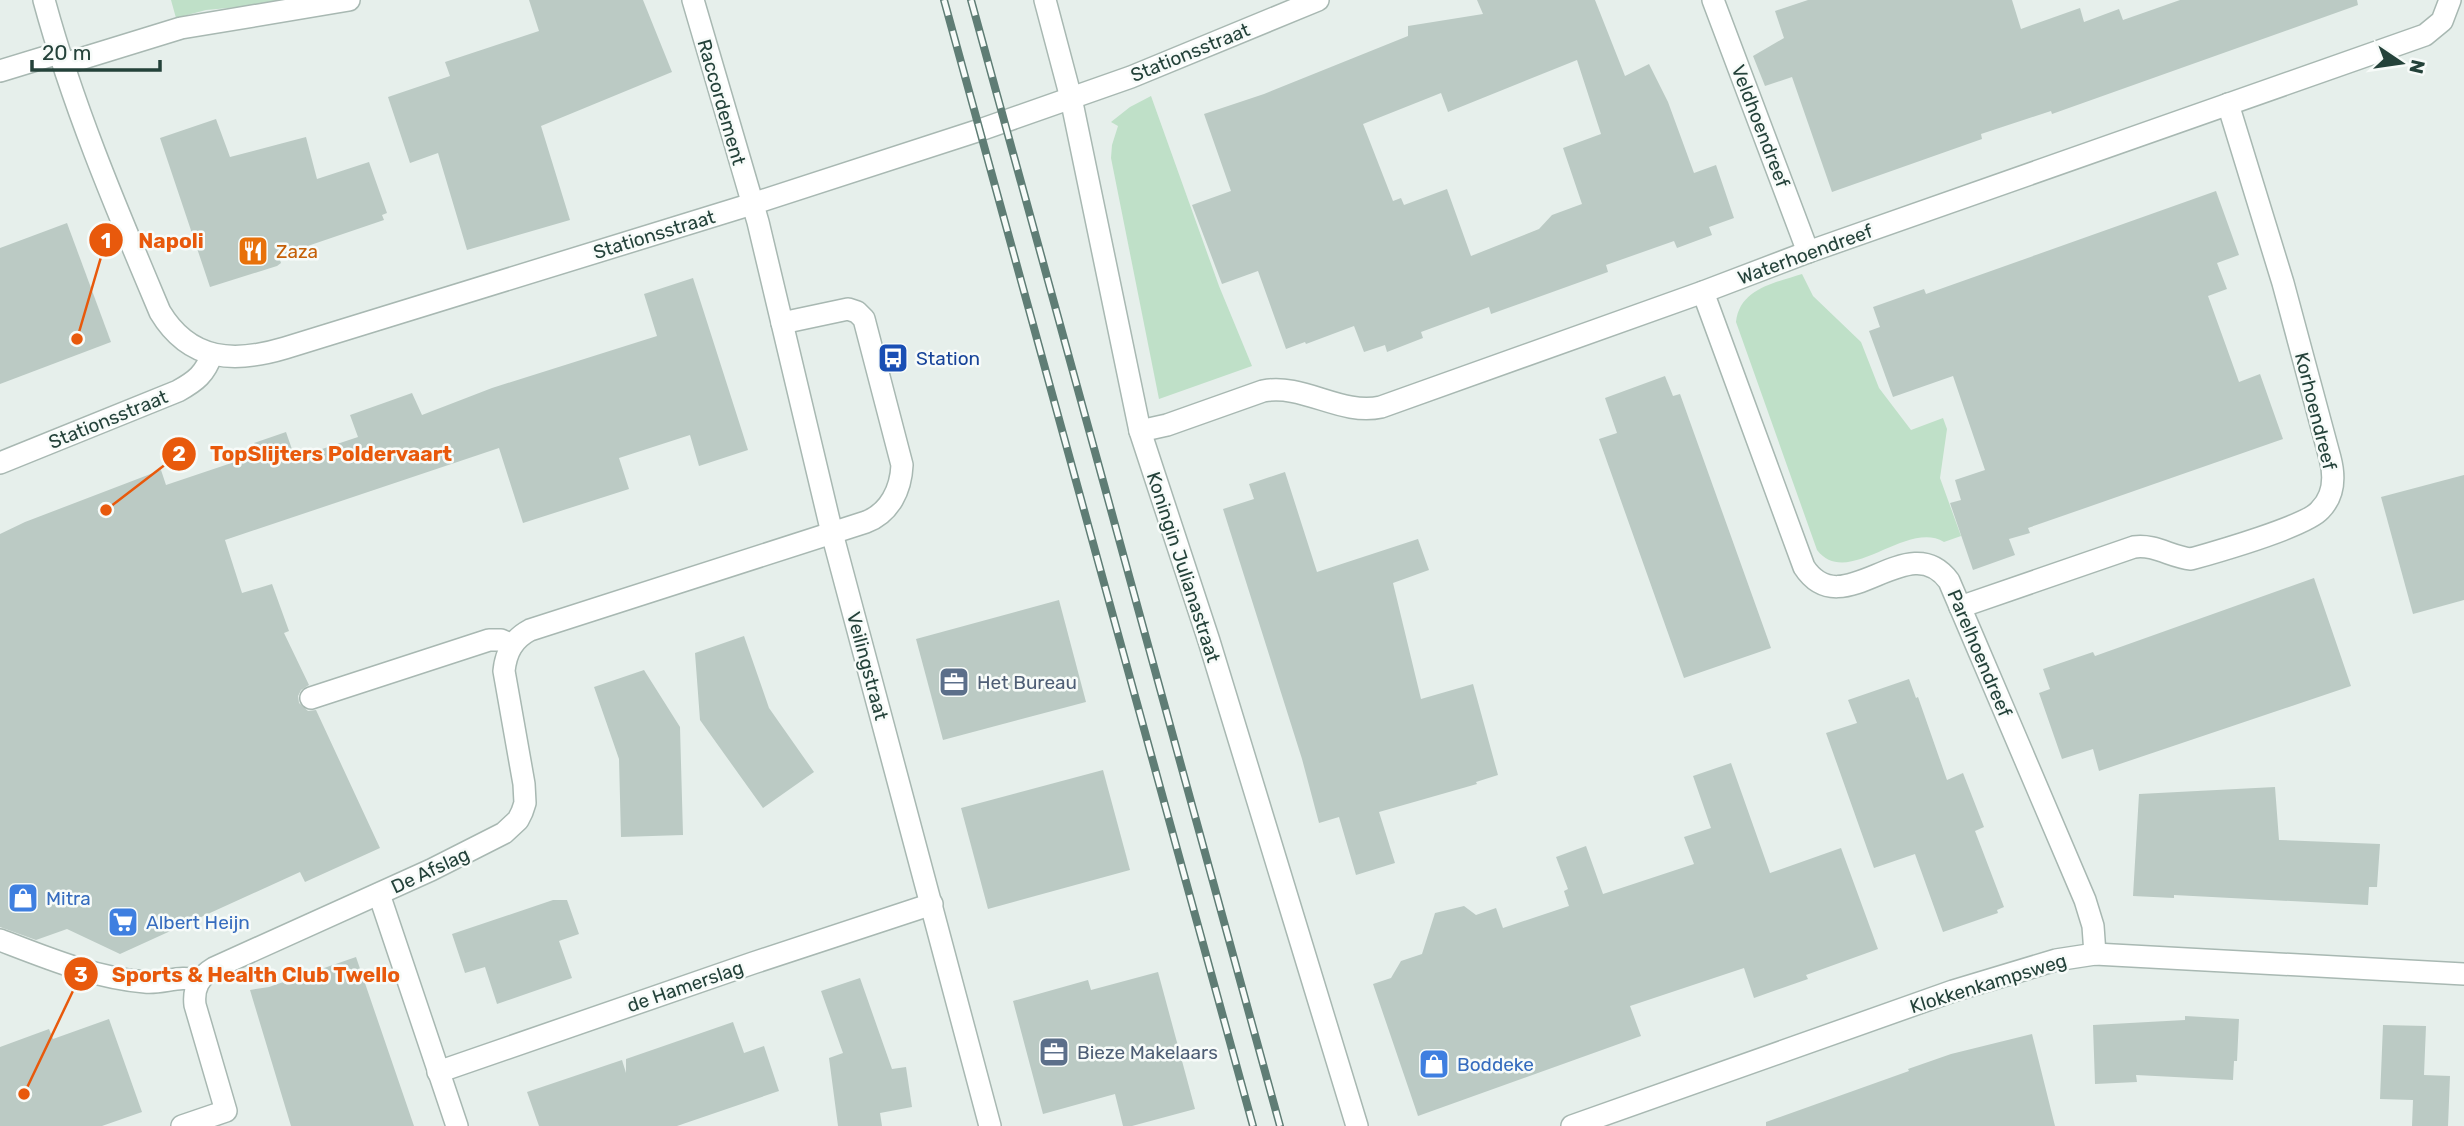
<svg xmlns="http://www.w3.org/2000/svg" width="2464" height="1126" font-family="Rubik,sans-serif">
<style>
.green{fill:#bfe0c8}
.building{fill:#bbcac4;fill-rule:evenodd}
.lines{fill:none;stroke-linecap:round;stroke-linejoin:round}
.minor-casing{stroke:#a8b8b2;stroke-width:24}
.minor{stroke:#fff;stroke-width:21}
.rail-casing{stroke:#5f7d75;stroke-width:8}
.rail{stroke:#f7fbf9;stroke-width:5;stroke-dasharray:16;stroke-linecap:butt}
.labels{text-anchor:middle;stroke-width:5;stroke-linejoin:round;paint-order:stroke}
.street-label{font-size:19px;fill:#24423a;stroke:#f7fbf9}
.food-label{font-size:19px;fill:#c56008;stroke:#f7fbf9;text-anchor:start}
.transit-label{font-size:19px;fill:#164399;stroke:#f7fbf9;text-anchor:start}
.service-label{font-size:19px;fill:#4e5e75;stroke:#f7fbf9;text-anchor:start}
.shop-label{font-size:19px;fill:#366cbe;stroke:#f7fbf9;text-anchor:start}
.leader{fill:none;stroke:#e8590c;stroke-width:2.5}
.callout-dot{fill:#e8590c;stroke:#f7fbf9;stroke-width:2.5}
.mark-label{font-size:21px;text-anchor:middle;font-weight:bold;fill:#fff}
.callout-label{font-size:21px;text-anchor:middle;font-weight:bold;fill:#e8590c;stroke:#f7fbf9;stroke-width:5;stroke-linejoin:round;paint-order:stroke}
</style>
<rect width="100%" height="100%" fill="#e6efeb"/>
<g class="green">
<path d="M171,0h112l1,3 -78,7 -30,8z"/>
<path d="M1151,96l68,190 33,80 -93,33 -48,-241 1,-13 6,-19 -7,-4 19,-15z"/>
<path d="M1802,274l11,22 48,46 18,46 32,42 32,-12 4,11 -7,49 21,58 -17,6c-38,-23 -96,48 -127,8l-81,-228c4,-34 39,-39 66,-48z"/>
</g>
<g class="building">
<path d="M529,0h114l29,72 -131,54 29,94 -103,30 -29,-97 -28,10 -22,-66 62,-21 -5,-14 94,-31z"/>
<path d="M1477,0h118l30,76 24,-12 19,38 26,71 22,-8 18,53 -25,9 3,8 -35,13 -3,-7 -68,24 2,7 -117,42 -2,-7 -68,25 2,6 -36,14 -2,-7 -21,7 -10,-26 -48,18 -1,-2 -19,7 -28,-78 -36,13 -30,-79 39,-14 -27,-77 60,-20 144,-58v-10l75,-12zM1577,60l24,74 -38,14 19,56 -30,11 -13,14 -68,27 -24,-67 -43,16 -3,-7 -8,3 -30,-77 78,-31 7,19z"/>
<path d="M1808,0h204l9,29 59,-21 4,14 35,-13 4,11 57,-20h177l1,5 -306,109 -1,-3 -70,23 1,5 -150,53 -40,-115 -27,9 -12,-30 31,-18 -9,-27z"/>
<path d="M216,119l14,38 76,-20 11,42 52,-17 18,51 -5,2 2,5 -94,32 2,4 -12,4 1,3 -4,3 -67,21 -50,-149z"/>
<path d="M2216,191l23,64 -22,8 10,26 -19,7 31,86 21,-8 23,65 -255,89 2,5 -21,6 6,16 -42,15 -23,-67 11,-3 -6,-20 30,-10 -32,-94 -60,21 -24,-66 11,-4 -7,-20 51,-18 2,5z"/>
<path d="M67,223l44,119 -111,42v-136z"/>
<path d="M693,278l55,172 -49,16 -9,-31 -71,23 10,31 -106,34 -24,-75 -274,92 17,53 30,-9 17,47 -5,2 25,52 -8,5 -3,6 1,7 9,8 8,-1 64,138 -75,34 -5,-10 -180,82 -53,-25 -31,11 -36,-13v-393l25,-12 136,-52 5,15 92,-31 -4,-11 32,-11 9,26 63,-21 -8,-22 62,-22 10,22 70,-27 165,-52 -13,-42z"/>
<path d="M1665,376l8,20 7,-2 91,254 -87,30 -85,-239 18,-6 -12,-35z"/>
<path d="M1285,472l32,100 101,-33 11,31 -36,13 28,116 52,-15 25,91 -22,7 1,2 -98,28 16,51 -39,12 -17,-58 -20,6 -17,-64 -79,-250 31,-10 -5,-15z"/>
<path d="M2464,475v125l-51,14 -32,-117z"/>
<path d="M2314,578l37,108 -252,85 -6,-22 -31,10 -23,-66 11,-4 -7,-20 50,-17 2,4z"/>
<path d="M1059,600l27,102 -143,38 -27,-101z"/>
<path d="M744,636l25,72 45,64 -51,36 -63,-88 -5,-67z"/>
<path d="M644,670l36,57 3,108 -62,2 -2,-78 -25,-72z"/>
<path d="M1909,679l7,19 2,-1 29,83 16,-7 21,54 -9,4 29,76 -7,3 1,3 -55,19 -28,-78 -41,14 -48,-135 31,-10 -9,-23z"/>
<path d="M1731,763l39,110 71,-25 37,101 -72,26 2,4 -54,19 -10,-30 -114,38 11,30 -223,80 -45,-132 18,-6 10,-17 21,-7 13,-41 29,-7 12,9 20,-7 7,20 66,-22 -5,-15 4,-2 -12,-32 30,-11 17,48 91,-30 -10,-27 27,-9 -18,-52z"/>
<path d="M1103,770l27,100 -142,39 -27,-101z"/>
<path d="M2275,787l4,53 101,4 -3,43h-8l-1,18 -194,-10v3l-41,-2 6,-102z"/>
<path d="M553,900h14l12,34 -20,7 13,37 -75,26 -12,-37 -20,6 -13,-39z"/>
<path d="M356,957l58,169h-123l-41,-136 19,-3z"/>
<path d="M1158,972l37,137 -63,17h-9l-8,-32 -72,20 -30,-113 75,-21 3,10z"/>
<path d="M860,978l32,91 14,-2 6,40 -32,6 2,13h-44l-9,-68 14,-5 -22,-62z"/>
<path d="M2185,1016l54,3 -2,42h-3l-1,19 -97,-5 1,7 -42,2 -2,-59 92,-5z"/>
<path d="M109,1019l33,93 -40,14h-102v-79l49,-18 4,10z"/>
<path d="M733,1022l11,31 20,-7 15,45 -102,35h-138l-12,-34 95,-32 4,13v-14z"/>
<path d="M2383,1025l43,1 -2,49 26,1 -2,50h-36l1,-26 -33,-1z"/>
<path d="M2032,1034l23,92h-289v-4l143,-51 -1,-2 43,-15z"/>
</g>
<g class="lines">
<g class="minor-casing">
<g id="minor">
<path d="M44,0c29,107 73,210 116,312 30,50 75,51 125,36l467,-144 228,-74 151,-53 187,-77"/>
<path d="M693,0l65,222 74,311 158,593"/>
<path d="M1045,0l26,98 69,333 69,210 148,485"/>
<path d="M1713,0l95,252"/>
<path d="M64,64l117,-36 168,-28"/>
<path d="M0,71l59,-18"/>
<path d="M1703,292l101,275c39,60 104,-42 145,14l136,319 8,26 2,28"/>
<path d="M1140,431l27,-6 96,-34c40,-8 78,25 118,16l322,-115 105,-40 617,-217 17,-14 8,-21"/>
<path d="M0,463l178,-72c18,-10 27,-17 34,-37"/>
<path d="M1960,607l174,-60c21,-3 37,10 57,12 25,-7 116,-33 129,-49 14,-14 15,-33 10,-52l-47,-175 -55,-179"/>
<path d="M311,698l178,-58h12l11,5"/>
<path d="M379,894l78,232"/>
<path d="M0,940c47,18 95,38 145,42 18,2 36,-8 53,-1"/>
<path d="M438,1072l315,-109 179,-59"/>
<path d="M182,1126l44,-15 -31,-106c-2,-17 4,-28 19,-37l217,-98 73,-37 14,-13 4,-8 3,-9 -1,-19 -20,-113c2,-19 9,-32 26,-41l336,-108c24,-9 35,-33 36,-57l-38,-146 -7,-7 -9,-3 -66,14"/>
<path d="M1572,1126l381,-135 103,-31 39,-6 369,20"/>
</g>
</g>
<use href="#minor" class="minor"/>
<g class="rail-casing">
<g id="rail">
<path d="M944,0l309,1126"/>
<path d="M971,0l309,1126"/>
</g>
</g>
<use href="#rail" class="rail"/>
</g>
<defs>
<g id="restaurant-square" transform="scale(1.575)"><rect x="-9" y="-9" width="18" height="18" rx="4" fill="#e8710a" stroke="#f7fbf9"/><path d="M-5-6h1v4h1v-4h1v4h1v-4h1v5L-1.5 .5V6h-2V.5L-5-1ZM5-6V6H3V1.5H1.5Q1.5-4 5-6Z" fill="#fff"/></g>
<g id="bus-square" transform="scale(1.575)"><rect x="-9" y="-9" width="18" height="18" rx="4" fill="#1a4fb4" stroke="#f7fbf9"/><path d="M-5-6H5V4H4V6H2V4H-2V6H-4V4H-5ZM-3.5-4V0h7V-4ZM-3.5 1.2v1.5H-2V1.2ZM2 1.2v1.5H3.5V1.2Z" fill="#fff"/></g>
<g id="office-square" transform="scale(1.575)"><rect x="-9" y="-9" width="18" height="18" rx="4" fill="#5c6f8a" stroke="#f7fbf9"/><path d="M-6-3h4V-5.5h4V-3h4V5H-6ZM-1-4.5V-3h2v-1.5ZM-6 0V1H6V0Z" fill="#fff"/></g>
<g id="shop-square" transform="scale(1.575)"><rect x="-9" y="-9" width="18" height="18" rx="4" fill="#3f7fe0" stroke="#f7fbf9"/><path d="M-5-2.5h2.3a2.7 3.5 0 0 1 5.4 0H5L5.5 6h-11ZM-1.5-2.5h3a1.5 2.3 0 0 0-3 0Z" fill="#fff"/></g>
<g id="supermarket-square" transform="scale(1.575)"><rect x="-9" y="-9" width="18" height="18" rx="4" fill="#3f7fe0" stroke="#f7fbf9"/><path d="M-6-5.5h2.5l.6 2H6L4.5 2H-2.5L-4.4-4H-6ZM-1.5 3.2a1.3 1.3 0 1 0 .1 0ZM3 3.2a1.3 1.3 0 1 0 .1 0Z" fill="#fff"/></g>
</defs>
<g fill-rule="evenodd">
<use href="#restaurant-square" x="253" y="251"/>
<use href="#bus-square" x="893" y="358"/>
<use href="#office-square" x="954" y="682"/>
<use href="#shop-square" x="23" y="898"/>
<use href="#supermarket-square" x="123" y="922"/>
<use href="#office-square" x="1054" y="1052"/>
<use href="#shop-square" x="1434" y="1064"/>
</g>
<g class="labels">
<g class="street-label">
<text transform="translate(1190 52) rotate(-22)" y="7">Stationsstraat</text>
<text transform="translate(722 102) rotate(74)" y="7">Raccordement</text>
<text transform="translate(1761 126) rotate(69)" y="7">Veldhoendreef</text>
<text transform="translate(654 234) rotate(-17)" y="7">Stationsstraat</text>
<text transform="translate(1805 254) rotate(-20)" y="7">Waterhoendreef</text>
<text transform="translate(2316 411) rotate(76)" y="7">Korhoendreef</text>
<text transform="translate(108 419) rotate(-22)" y="7">Stationsstraat</text>
<text transform="translate(1184 567) rotate(72)" y="7">Koningin Julianastraat</text>
<text transform="translate(1980 653) rotate(67)" y="7">Parelhoendreef</text>
<text transform="translate(868 666) rotate(75)" y="7">Veilingstraat</text>
<text transform="translate(430 870) rotate(-25)" y="7">De Afslag</text>
<text transform="translate(1988 983) rotate(-17)" y="7">Klokkenkampsweg</text>
<text transform="translate(685 986) rotate(-19)" y="7">de Hamerslag</text>
</g>
<g class="food-label">
<text x="276" y="258">Zaza</text>
</g>
<g class="transit-label">
<text x="916" y="365">Station</text>
</g>
<g class="service-label">
<text x="977" y="689">Het Bureau</text>
<text x="1077" y="1059">Bieze Makelaars</text>
</g>
<g class="shop-label">
<text x="46" y="905">Mitra</text>
<text x="146" y="929">Albert Heijn</text>
<text x="1457" y="1071">Boddeke</text>
</g>
</g>
<path class="leader" d="M77 339L106 240M106 510L179 454M24 1094L81 974"/>
<g class="callout-dot">
<circle cx="77" cy="339" r="7"/>
<circle cx="106" cy="510" r="7"/>
<circle cx="24" cy="1094" r="7"/>
<circle cx="106" cy="240" r="18"/>
<circle cx="179" cy="454" r="18"/>
<circle cx="81" cy="974" r="18"/>
</g>
<g class="mark-label">
<text x="106" y="248">1</text>
<text x="179" y="461">2</text>
<text x="81" y="982">3</text>
</g>
<g class="callout-label">
<text x="171" y="248">Napoli</text>
<text x="331" y="461">TopSlijters Poldervaart</text>
<text x="256" y="982">Sports &amp; Health Club Twello</text>
</g>
<g transform="translate(2401 63) rotate(103)" stroke="#f7fbf9" stroke-width="5" paint-order="stroke">
<path d="M0-5L12 26L0 18L-12 26Z" fill="#24423a"/>
<text y="-10" font-size="19" font-weight="bold" text-anchor="middle" fill="#24423a">N</text>
</g>
<path d="M32 60v10h128v-10" fill="none" stroke="#24423a" stroke-width="3.5"/>
<text x="42" y="60" font-size="21" fill="#24423a" stroke="#f7fbf9" stroke-width="5" paint-order="stroke">20 m</text>
</svg>
